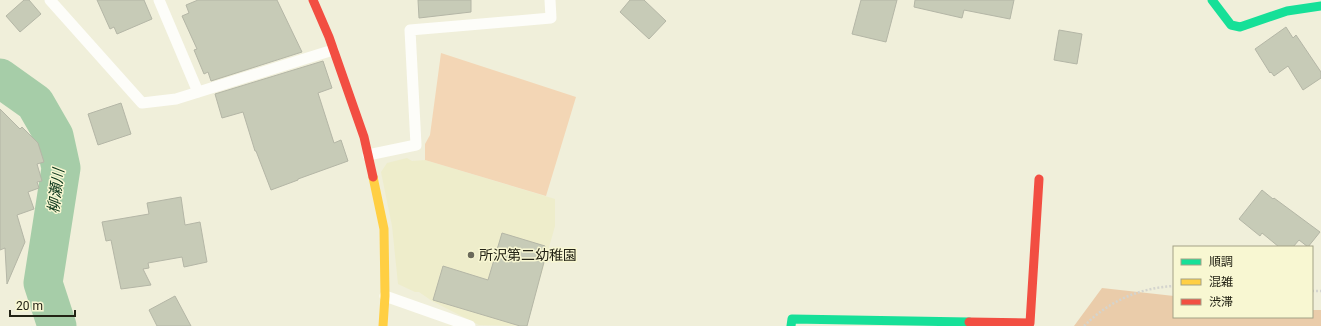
<svg xmlns="http://www.w3.org/2000/svg" width="1321" height="326" font-family="Roboto,'Noto Sans JP',sans-serif">
<style>
.built{fill:#eeedcb}
.green{fill:#f3d6b5}
.forest{fill:#eaccaa}
.lines{fill:none;stroke-linecap:round;stroke-linejoin:round}
.river{stroke:#a6cda8;stroke-width:39}
.building{fill:#c7cbb7;stroke:#b4b6a6}
.path{stroke:#d4d4ce;stroke-width:2.5;stroke-dasharray:2 2;stroke-linecap:butt}
.lane{stroke:#fdfdf9;stroke-width:11}
.fast{stroke:#16e098;stroke-width:9}
.slow{stroke:#ffcf43;stroke-width:9}
.jam{stroke:#f24e42;stroke-width:9}
.poi-dot{fill:#6b6a5a;stroke:#f8f7d2;stroke-width:1.5}
.labels{text-anchor:middle;stroke-width:3;stroke-linejoin:round;paint-order:stroke}
.poi-label{font-size:14px;fill:#232315;stroke:#f8f7d2;text-anchor:start}
.water-label{font-size:15px;font-style:italic;fill:#083518;stroke:#f8f7d2}
</style>
<rect width="100%" height="100%" fill="#f0efda"/>
<path class="built" d="M407,158l5,3 13,-1 130,39v27l-28,100 -48,-1 -47,-24 -13,-9h-4l-17,-8 -6,-58 -11,-54 6,-9z"/>
<path class="green" d="M441,53l135,44 -30,99 -121,-36v-16l5,-9z"/>
<path class="forest" d="M1102,288l72,8v21h138v-7h9v16h-247z"/>
<g class="lines">
<path class="river" d="M0,78l35,25 19,33 7,32 -18,115 14,43"/>
</g>
<g class="building">
<path d="M24,0h5l12,14 -21,18 -14,-16z"/>
<path d="M97,0h47l8,19 -35,15 -3,-7 -4,2z"/>
<path d="M198,0h79l25,52 -91,29 -3,-9 -4,2 -10,-24 3,-1 -15,-33 7,-3 -3,-8z"/>
<path d="M418,0h53v12l-52,6z"/>
<path d="M630,0h14l22,21 -17,18 -29,-27z"/>
<path d="M861,0h36l-11,42 -34,-8z"/>
<path d="M915,0h99l-4,19 -46,-9 -2,8 -48,-11z"/>
<path d="M1286,27l7,11 3,-3 25,37v6l-18,12 -15,-24 -14,10 -3,-4 -1,1 -15,-24z"/>
<path d="M1059,30l23,4 -5,30 -23,-4z"/>
<path d="M323,61l9,27 -14,5 16,50 7,-3 7,21 -50,18v1l-27,10 -15,-39h-1l-12,-39 -21,6 -7,-24z"/>
<path d="M121,103l10,31 -33,11 -10,-31z"/>
<path d="M0,109l20,20 2,-2 16,16 6,19 -7,2 5,17 -5,1 2,6 -11,4 6,17 -17,6 8,27 -18,42 -2,-36 -5,2z"/>
<path d="M1262,190l11,9 1,-1 46,34 -12,15 -9,-7 -6,7h-14l-17,-14 -2,3 -21,-17z"/>
<path d="M181,197l4,28 15,-3 7,40 -23,5 -2,-10 -34,6 1,5 -6,1 8,16 -30,4 -10,-49 -5,1 -4,-19 47,-8 -2,-11z"/>
<path d="M502,233l43,13 -1,4 3,1 -20,75h-7l-87,-26 10,-34 45,14z"/>
<path d="M175,296l16,30h-34l-8,-16z"/>
</g>
<g class="lines">
<g class="path">
<path d="M1312,291h9"/>
<path d="M1084,326c25,-25 55,-38 90,-40"/>
</g>
<g class="lane">
<path d="M50,0l92,103 34,-4 157,-49"/>
<path d="M159,0l39,92"/>
<path d="M368,155l48,-10 -6,-115 141,-12 -1,-18"/>
<path d="M385,296l85,30"/>
</g>
<g class="fast">
<path d="M1212,0l19,25 9,2 47,-16 34,-5"/>
<path d="M791,326l1,-7 177,3"/>
</g>
<path class="slow" d="M373,177l11,52 1,67 -2,30"/>
<g class="jam">
<path d="M313,0l16,37 35,100 9,40"/>
<path d="M969,322l61,1 9,-144"/>
</g>
</g>
<circle class="poi-dot" cx="471" cy="255" r="4"/>
<g class="labels">
<g class="poi-label">
<text x="479" y="260">所沢第二幼稚園</text>
</g>
<g class="water-label">
<text transform="translate(56 191) rotate(-83)" y="5">柳瀬川</text>
</g>
</g>
<rect x="1173" y="246" width="140" height="72" fill="#f8f7d2" stroke="#a3a286"/>
<rect x="1181" y="259" width="20" height="6" fill="#16e098" stroke="#a3a286"/>
<text x="1209" y="266" font-size="12" fill="#232315">順調</text>
<rect x="1181" y="279" width="20" height="6" fill="#ffcf43" stroke="#a3a286"/>
<text x="1209" y="286" font-size="12" fill="#232315">混雑</text>
<rect x="1181" y="299" width="20" height="6" fill="#f24e42" stroke="#a3a286"/>
<text x="1209" y="306" font-size="12" fill="#232315">渋滞</text>
<path d="M10 310v6h65v-6" fill="none" stroke="#232315" stroke-width="2"/>
<text x="16" y="310" font-size="12" fill="#232315" stroke="#f8f7d2" stroke-width="3" paint-order="stroke">20 m</text>
</svg>
